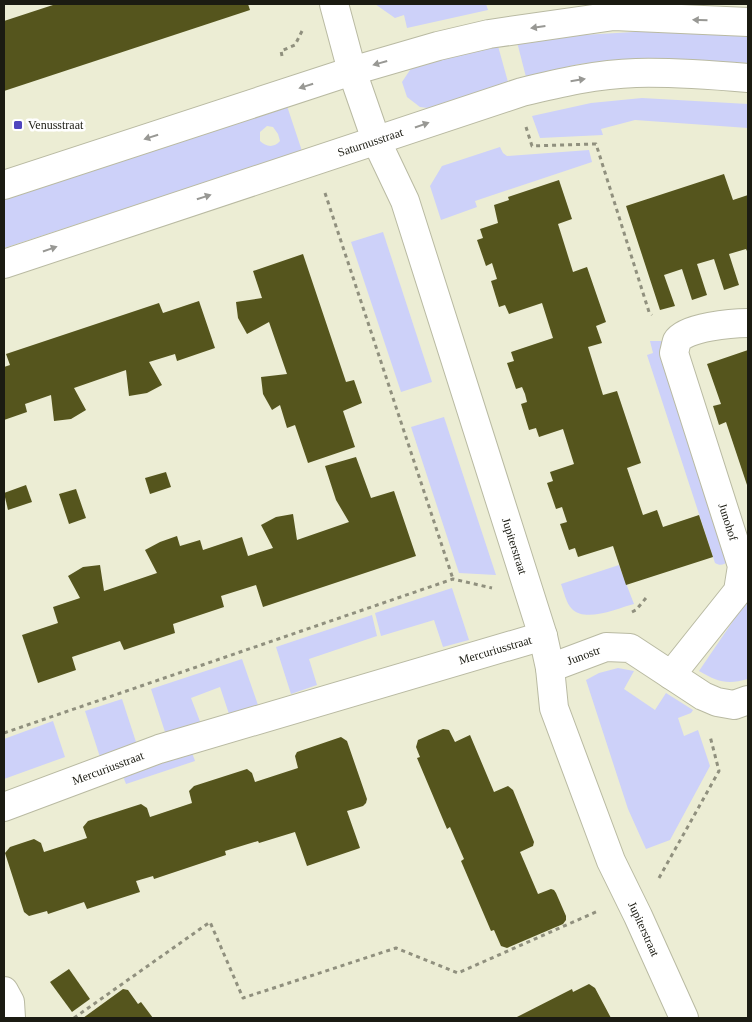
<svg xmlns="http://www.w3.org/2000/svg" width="752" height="1022" font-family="'Times New Roman',serif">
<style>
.green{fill:#cdd1f9;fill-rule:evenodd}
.building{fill:#55551d}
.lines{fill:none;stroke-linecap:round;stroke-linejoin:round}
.minor-casing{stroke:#b9baa2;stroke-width:30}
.path{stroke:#90907e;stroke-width:3;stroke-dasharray:4 4;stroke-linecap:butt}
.minor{stroke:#fff;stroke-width:28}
.oneway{fill:#989894}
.poi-dot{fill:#5046be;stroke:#fff;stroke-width:2}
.labels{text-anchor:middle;stroke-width:5;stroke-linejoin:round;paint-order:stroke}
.poi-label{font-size:12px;fill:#1b1b12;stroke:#fff;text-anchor:start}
.street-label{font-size:12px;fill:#1b1b12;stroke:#fff}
</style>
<rect width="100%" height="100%" fill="#ecedd4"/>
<g class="green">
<path d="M375,4h111l2,6 -81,18 -3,-13 -9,3z"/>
<path d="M651,31l97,5v27l-95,-5 -74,6 -53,13 -9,-35 48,-6z"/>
<path d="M498,46l10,36 -80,26 -8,-1 -13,-10 -5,-15 8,-12 6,-5z"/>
<path d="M642,98l106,6v24l-113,-8 -34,9 2,6 -63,3 -8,-22 59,-13z"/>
<path d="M287,106l15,45 -298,97v-49zM267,126l6,1 5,7 2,7c-6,7 -14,6 -20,0v-9z"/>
<path d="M500,147l3,6 4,3 82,-6 3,12 -117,39 2,6 -36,13 -11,-34 12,-20z"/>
<path d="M383,232l49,150 -31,10 -50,-150z"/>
<path d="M650,341h12l2,18 65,202c-5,4 -9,5 -14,2l-68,-208 6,-2z"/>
<path d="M444,417l52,158 -37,-2 -48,-146z"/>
<path d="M619,565l15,39c-16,4 -48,19 -62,5 -6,-6 -8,-17 -11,-25z"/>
<path d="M452,588l17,52 -26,7 -9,-27 -53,16 -6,-23z"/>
<path d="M748,599v80c-21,6 -30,3 -49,-8z"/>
<path d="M372,615l5,21 -68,23 8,26 -26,9 -15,-47z"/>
<path d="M242,659l16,46 -29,9 -9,-27 -29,11 10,26 -35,11 -15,-46z"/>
<path d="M618,668l16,3 -10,18 31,21 11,-17 27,17 -2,3 -13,5 6,18 14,-6 12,36 -40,74 -24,9 -18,-40 -42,-129 13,-7z"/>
<path d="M122,699l15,46 -37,12 -15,-46z"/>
<path d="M53,721l12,36 -61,22v-40z"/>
<path d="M190,747l5,14 -69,23 -5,-13z"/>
</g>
<g class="building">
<path d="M56,4h192l2,6 -246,81v-70z"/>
<path d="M724,174l9,26 15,-5v58l-2,-4 -17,5 10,31 -15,5 -10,-31 -17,5 10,31 -15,5 -10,-31 -18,6 11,31 -15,4 -34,-104z"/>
<path d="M559,180l13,39 -14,5 15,48 14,-5 19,55 -10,4 6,17 -14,4 15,48 14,-4 24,72 -14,5 16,47 14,-5 6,17 36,-12 14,42 -87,28 -13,-39 -35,11 -3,-9 -6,2 -9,-26 7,-2 -5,-15 -6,2 -9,-26 6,-2 -3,-9 24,-8 -11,-35 -24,8 -3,-9 -7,2 -8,-26 6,-2 -2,-8 -3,-7 -6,2 -9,-26 7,-2 -3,-9 42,-14 -11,-35 -33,11 -4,-9 -6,2 -8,-26 6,-2 -5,-16 -6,3 -9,-26 6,-2 -3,-9 18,-6 -4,-18 15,-5 -1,-3z"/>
<path d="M303,254l43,128 8,-2 8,23 -19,8 12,36 -47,16 -13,-38 -8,3 -7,-23 -8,5 -9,-16 -2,-17 26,-3 -18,-52 -22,12 -9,-16 -2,-16 26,-4 -9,-27z"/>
<path d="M199,301l16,47 -38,13 -2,-7 -26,8 13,23 -15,8 -18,3 -3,-26 -52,18 12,22 -15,9 -17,2 -3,-26 -26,9 2,8 -23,8v-53l6,-2 -4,-11 153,-51 4,10z"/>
<path d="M748,350v138l-22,-66 -7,3 -6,-19 8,-2 -14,-40z"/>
<path d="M356,457l15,41 23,-7 22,65 -153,51 -7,-22 -35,11 3,11 -51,17 2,9 -51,17 -4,-9 -48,16 4,13 -38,13 -16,-48 36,-12 -5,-16 27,-9 -12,-22 15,-9 17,-2 4,26 53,-18 -12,-23 15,-8 17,-6 3,10 20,-6 3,10 39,-13 6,19 25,-8 -12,-23 15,-8 17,-3 4,26 52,-18 -13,-22 -11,-34z"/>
<path d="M166,472l5,15 -21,7 -5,-16z"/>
<path d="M26,485l6,17 -24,8 -4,-17z"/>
<path d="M76,489l10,29 -17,6 -10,-30z"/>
<path d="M443,729l6,1 6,12 15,-7 24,57 14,-6 5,4 21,52 -1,4 -13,6 18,42 13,-5 3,1 2,3 10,23v4l-3,4 -56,24 -6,-2 -7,-16 -3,1 -30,-70 3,-2 -14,-32 -3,2 -30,-71 3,-1 -4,-10 2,-7z"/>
<path d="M341,737l6,4 20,58 -1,4 -3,3 -16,5 13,37 -53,18 -12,-34 -36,11 -1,-2 -33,10 1,4 -72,24 -1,-3 -17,5 4,11 -53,17 -3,-7 -36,12 -1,-3 -18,5 -5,-4 -19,-59 5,-6 24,-8 7,4 3,9 43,-14 -4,-11 5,-6 53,-17 6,4 3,9 42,-14 -3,-12 5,-5 53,-17 5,4 3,9 43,-14 -3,-12 2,-4z"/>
<path d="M69,969l21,30 -18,13 -22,-30z"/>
<path d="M589,984l6,4 16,30h-96l57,-29 1,3z"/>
<path d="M123,989l5,1 10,14 3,-2 12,16h-70z"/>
</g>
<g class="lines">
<g class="minor-casing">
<g id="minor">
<path id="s1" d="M334,4l18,67 24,69 29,61 138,435 7,32 4,40 57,153 27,55 46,102"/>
<path d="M4,185l348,-114 86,-25 51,-12 125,-18 134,6"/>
<path id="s2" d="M4,264l518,-172c37,-9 75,-18 114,-19 36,-1 76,2 112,5"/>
<path id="s3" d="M550,668l56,-21 24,1 73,48 14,6 17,3 14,-5"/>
<path d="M671,675l67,-84 4,-25 -68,-213c1,-4 2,-9 3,-12 8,-14 56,-18 71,-18"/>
<path id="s4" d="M4,807l155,-58 384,-113"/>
<path d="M4,991l6,11 1,16"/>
</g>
</g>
<g class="path">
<path d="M282,56l-1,-5 14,-6 8,-16"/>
<path d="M526,127l6,19 64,-2 53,168 3,3"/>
<path d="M325,193l128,386"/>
<path d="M632,612l4,-2 10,-12"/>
<path d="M4,733l449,-154 39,9"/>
<path d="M659,878l60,-107 -9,-35"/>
<path d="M74,1018l136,-96 33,76 153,-50 62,25 140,-62"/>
</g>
<use href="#minor" class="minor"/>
</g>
<defs><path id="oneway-solid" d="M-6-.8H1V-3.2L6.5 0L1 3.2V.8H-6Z" transform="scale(1.25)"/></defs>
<g class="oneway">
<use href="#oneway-solid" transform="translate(700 20) rotate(-178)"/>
<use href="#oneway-solid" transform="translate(538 27) rotate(172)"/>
<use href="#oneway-solid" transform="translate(380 63) rotate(164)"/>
<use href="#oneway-solid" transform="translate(578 80) rotate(-9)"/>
<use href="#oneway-solid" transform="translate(306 86) rotate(162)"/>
<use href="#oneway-solid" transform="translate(422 125) rotate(-19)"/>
<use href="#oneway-solid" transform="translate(151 137) rotate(162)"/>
<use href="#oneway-solid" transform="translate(204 197) rotate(-18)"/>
<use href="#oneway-solid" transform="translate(50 249) rotate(-19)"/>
</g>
<rect class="poi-dot" x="13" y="120" width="10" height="10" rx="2.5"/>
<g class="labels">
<g class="poi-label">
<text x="28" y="129">Venusstraat</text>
</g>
<g class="street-label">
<text dy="4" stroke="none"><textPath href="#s2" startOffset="386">Saturnusstraat</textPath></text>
<text transform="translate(728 522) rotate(72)" y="4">Junohof</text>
<text dy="4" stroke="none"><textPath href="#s1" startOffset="572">Jupiterstraat</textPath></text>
<text dy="4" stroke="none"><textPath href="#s4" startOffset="516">Mercuriusstraat</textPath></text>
<text dy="4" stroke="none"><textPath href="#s3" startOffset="36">Junostr</textPath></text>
<text dy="4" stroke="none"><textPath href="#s4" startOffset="111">Mercuriusstraat</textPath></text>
<text dy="4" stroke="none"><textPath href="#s1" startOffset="978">Jupiterstraat</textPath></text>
</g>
</g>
<rect width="752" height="1022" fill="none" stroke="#1b1b12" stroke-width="10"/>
</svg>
